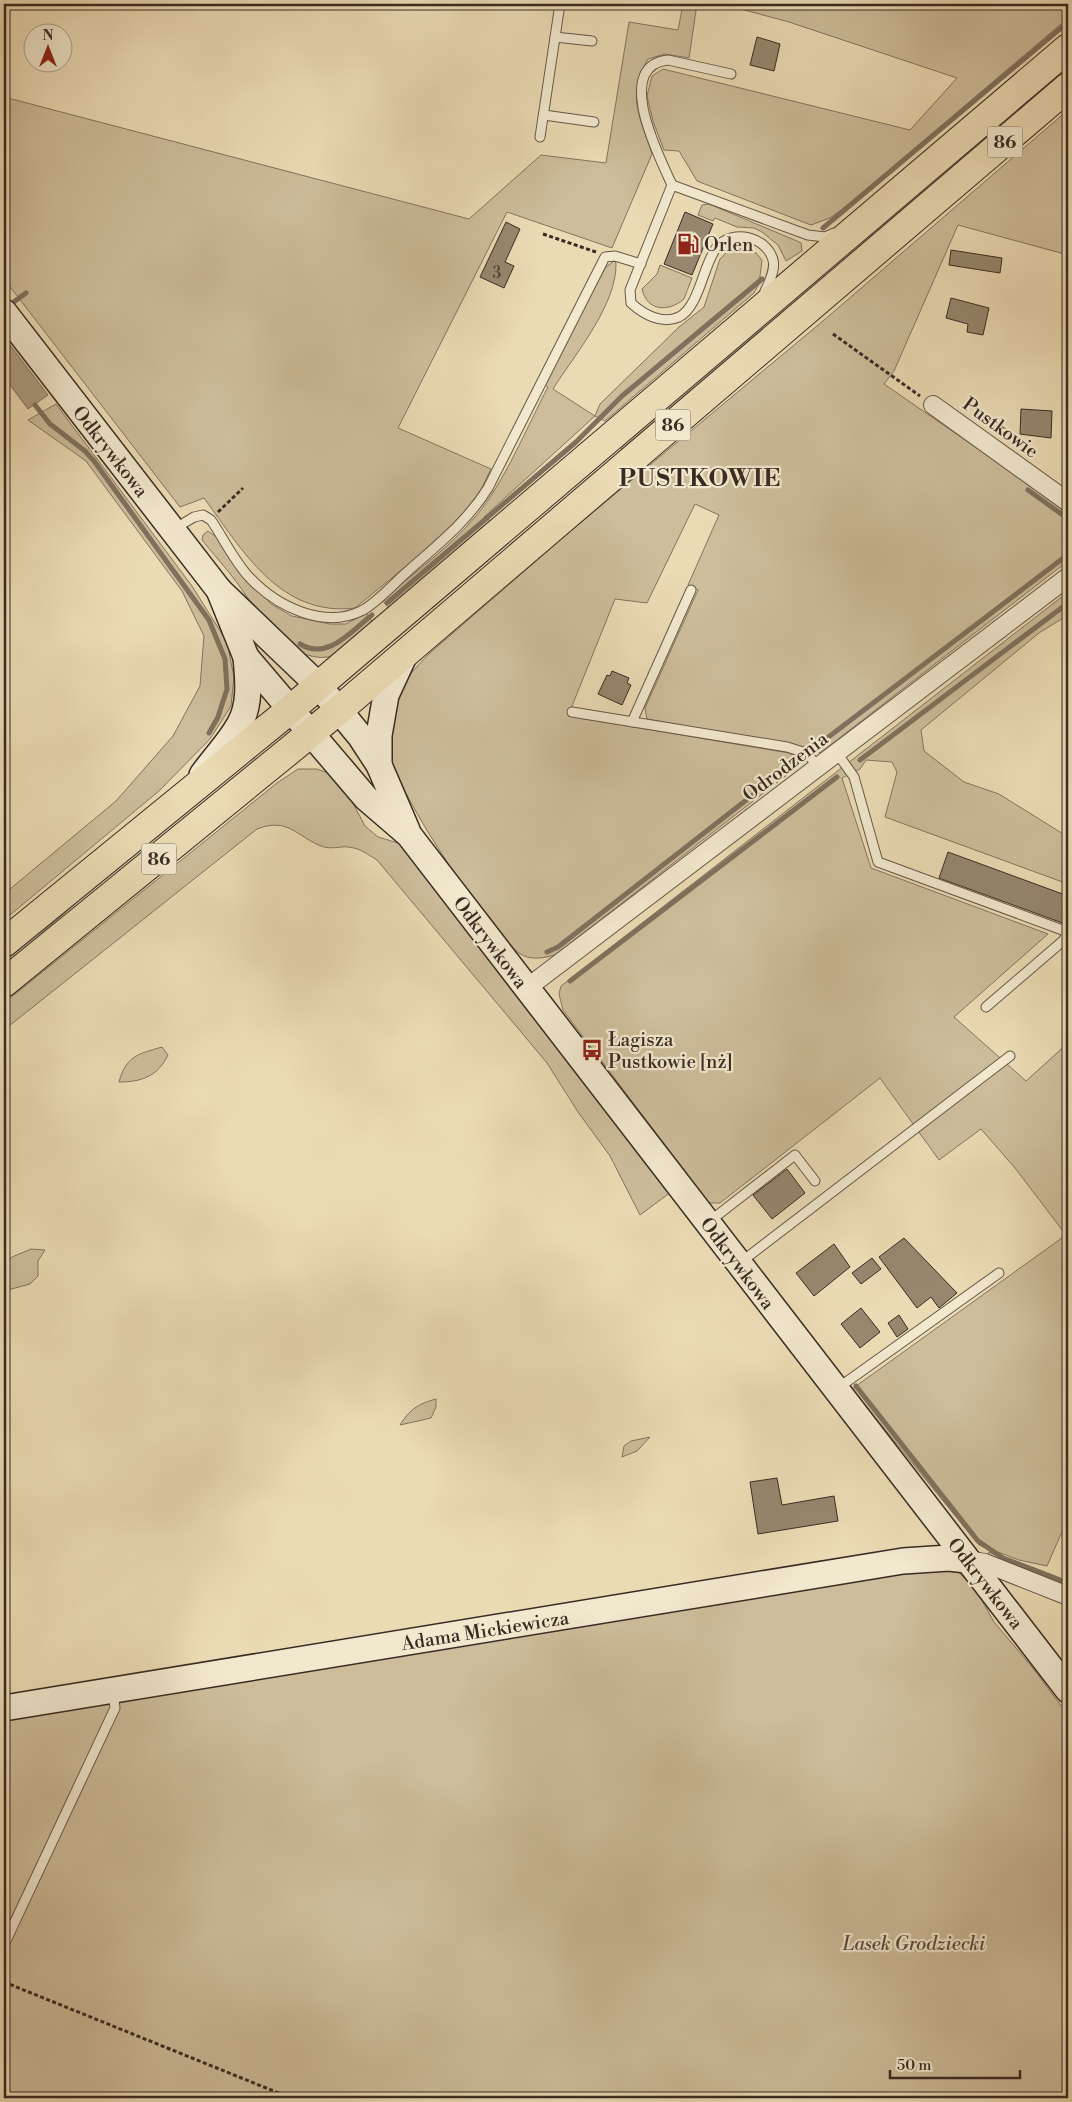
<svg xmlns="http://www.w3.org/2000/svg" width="1072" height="2102" font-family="'Libre Bodoni',serif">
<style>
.green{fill:#cdbd9b;stroke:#83745f}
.water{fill:#ae9f83;stroke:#7f715d}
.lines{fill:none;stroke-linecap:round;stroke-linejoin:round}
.stream{stroke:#7f715d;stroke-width:5}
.building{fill:#96876e;stroke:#392b23}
.lane-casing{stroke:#665747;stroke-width:11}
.street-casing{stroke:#665747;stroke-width:20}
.secondary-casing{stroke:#392b23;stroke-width:28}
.primary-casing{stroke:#392b23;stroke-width:30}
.path{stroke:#392b23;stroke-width:3;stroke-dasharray:4 2.5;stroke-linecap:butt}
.lane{stroke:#f2e8ce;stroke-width:9}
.street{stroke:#f2e8ce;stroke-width:18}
.secondary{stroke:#f2e8ce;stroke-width:25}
.primary{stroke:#ebdbb4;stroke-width:28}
.labels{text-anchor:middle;stroke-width:4.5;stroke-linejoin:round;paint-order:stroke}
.number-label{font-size:16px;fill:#504236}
.shield{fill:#f2e8ce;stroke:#706456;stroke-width:1}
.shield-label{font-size:18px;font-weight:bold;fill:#392b23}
.poi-label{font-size:19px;fill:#392b23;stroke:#f2e8ce;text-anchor:start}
.street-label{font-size:19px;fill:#392b23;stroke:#f2e8ce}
.park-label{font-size:19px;font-style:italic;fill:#57483b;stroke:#f2e8ce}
.district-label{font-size:24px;font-weight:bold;letter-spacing:1px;fill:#392b23;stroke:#f2e8ce}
</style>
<rect width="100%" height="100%" fill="#ebdbb4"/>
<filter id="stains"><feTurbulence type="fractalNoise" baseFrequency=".004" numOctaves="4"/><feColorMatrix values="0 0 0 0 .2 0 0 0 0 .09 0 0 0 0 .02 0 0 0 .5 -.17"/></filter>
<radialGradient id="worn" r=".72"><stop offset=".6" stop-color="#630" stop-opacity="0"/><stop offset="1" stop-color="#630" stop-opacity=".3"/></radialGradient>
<g class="green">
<path d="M683,4h14l-8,54 -24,-4 -17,5c-22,37 -8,58 4,95l-40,94 -105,-36 -109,216 93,41 -13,27 -36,41 -87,71c-75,9 -112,-57 -151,-110l-24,9 -176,-228v-182l465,122 72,-64 65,8 23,-141 49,8z"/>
<path d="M722,4h346v14l-220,187 -18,13 -19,7 -114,-44 -18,-30 -15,-1 -11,-29 -6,-25 5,-20 11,-7 247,61 47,-52 -168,-56z"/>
<path d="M1068,65v11l-444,376 -4,-5 87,-78z"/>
<path d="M1068,110v145l-110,-30 -64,146 -10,13 184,127v50l-248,192 -9,-4 -164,-30 -2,-11 53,-118 -10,-5 31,-70 -24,-11 -48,99 -32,-4 -47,117 221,37 8,4v10l-242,188c-11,3 -25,6 -36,-2 -31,-24 -129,-168 -130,-206 0,-8 3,-18 5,-26 7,-37 9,-41 36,-68l143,-124 250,-208z"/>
<path d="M709,204l88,37 4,2 1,8 -16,10 -8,-16 -16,-13 -8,-4 -17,-1 -22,-9 -2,3 -15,-6 4,-10z"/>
<path d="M741,247l15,6 6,7 -3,24 -5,9 -149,128 -10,-5 -111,101 7,4 -101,88 -8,-9c32,-27 67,-52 94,-84 28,-33 51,-89 72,-129l-4,-3 61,-116 9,-7 2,2c1,42 -41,91 -63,126l42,27 5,-12 79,-77 25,-20 16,-48 9,-9z"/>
<path d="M660,265l32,13 -8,21c-15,13 -37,13 -42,-10l15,-15z"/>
<path d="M56,404l136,182 35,56 7,35 -3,29 -21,33 -51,52 -155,129v-26l112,-93 57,-65 27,-50 4,-50 -22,-45 -96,-130 -58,-41z"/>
<path d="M208,531l11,8 13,20 39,45 21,12 38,8h16l20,-11 9,12c-14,11 -29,29 -47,32 -39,6 -71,-46 -90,-73 -11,-15 -24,-29 -36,-44l1,-5z"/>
<path d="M1068,592v23l-29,18 -118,97 3,21 40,31 35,12 69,43v47l-183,-67 12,-45 -5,-10 -26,-2 -6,9 -18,9 29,90 177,66 -94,83 72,64 42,-38v475l-21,48 -28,-6 -40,-15 -127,-156 214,-154 -51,-67 -34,-39 -42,31 -59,-82 -160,125h-11l-146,-193 -4,-16 2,-8z"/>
<path d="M298,769h19l16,6 15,19 17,32 13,11 20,6 16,16 257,333 -31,23 -30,-59 -32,-44 -31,-49 -170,-203c-10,-6 -17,-12 -29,-13 -9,-1 -17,3 -27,-1 -25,-10 -33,-29 -64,-17l-253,201v-27l273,-220z"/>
<path d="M72,902l4,1 -72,63v-8z"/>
<path d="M162,1047l6,8c-10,21 -26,27 -49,27 7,-26 19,-28 43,-35z"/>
<path d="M31,1249l14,1 -7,11v15l-8,8 -26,7v-26l8,-8z"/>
<path d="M436,1399v8l-5,11 -31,7c10,-16 18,-21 36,-26z"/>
<path d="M650,1437l-13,14 -15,6 2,-11 7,-5z"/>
<path d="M989,1552l79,32v5l-81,-33z"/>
<path d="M944,1568l14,4 17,16 19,34 38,45 36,48v383h-1064v-384l860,-136z"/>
</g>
<path class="water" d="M4,337l44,58 -20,14 -24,-32z"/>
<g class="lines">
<g class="stream">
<path d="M823,228l245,-206"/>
<path d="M15,301l11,-8"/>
<path d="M35,405l15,19 35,27 9,10 115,159 16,39 2,30 -9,28 -9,16"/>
<path d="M1028,490l39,28 1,6"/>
<path d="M387,603l189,-161 46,-46 140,-117"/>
<path d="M300,644c28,17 51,-13 72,-29"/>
<path d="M818,745l248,-189 2,-9"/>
<path d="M860,760l208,-157"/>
<path d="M547,952l11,-5 237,-185"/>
<path d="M570,981l267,-204"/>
<path d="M856,1386l122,155 25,17 65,25"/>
</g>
</g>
<g class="building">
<path d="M757,37l23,7 -6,27 -24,-6z"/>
<path d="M685,212l28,12 -21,51 -28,-11z"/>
<path d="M506,222l14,7 -15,33 9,4 -10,22 -24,-11z"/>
<path d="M951,250l51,8 -2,15 -51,-8z"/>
<path d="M951,298l38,10 -6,27 -16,-3 1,-8 -22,-6z"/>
<path d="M1021,409l31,2 -1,27 -31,-4z"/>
<path d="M612,671l17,7 -2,5 4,2 -9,20 -24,-11 9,-19 3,1z"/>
<path d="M948,852l120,44v29l-129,-47z"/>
<path d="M787,1169l18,24 -33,26 -19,-24z"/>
<path d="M904,1238l53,55 -18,15 -8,-11 -14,11 -38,-51z"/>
<path d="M834,1244l16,23 -36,29 -18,-23z"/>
<path d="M872,1258l9,11 -20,15 -9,-11z"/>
<path d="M861,1308l19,24 -20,16 -19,-24z"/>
<path d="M899,1315l9,14 -11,8 -9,-14z"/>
<path d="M777,1478l5,27 52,-9 4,25 -80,13 -8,-52z"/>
</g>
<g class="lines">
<g class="lane-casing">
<g id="lane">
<path d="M555,37l37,4"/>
<path d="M544,115l50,7"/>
<path d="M540,137l20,-133"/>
<path d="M672,185c-12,-27 -60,-119 -4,-125l63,14"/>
<path d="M763,296c4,-10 13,-25 10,-36 -6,-23 -40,-32 -56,-13 -14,17 -17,59 -38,70 -17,8 -36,-3 -48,-14l-1,-13 42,-105 136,50 17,2 9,-4"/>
<path d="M174,529l20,-12 9,-2 8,5c13,19 24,43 40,59 27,28 73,50 110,32 15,-7 33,-28 46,-39 30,-27 60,-50 81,-84l117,-231 10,-1 26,8"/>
<path d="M572,712l215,35 19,6 13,14"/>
<path d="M632,722l59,-132"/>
<path d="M837,753l17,24 24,85 190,70"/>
<path d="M986,1007l78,-67 3,-8"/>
<path d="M710,1221l85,-66 20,26"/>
<path d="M741,1262l269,-206"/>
<path d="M838,1388l161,-115"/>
<path d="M4,1945l111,-237 -2,-17"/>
</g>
</g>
<g class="street-casing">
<g id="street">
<path d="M933,405l135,97"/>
<path d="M527,988l541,-411"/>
<path d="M967,1560l18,3 83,33"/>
</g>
</g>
<g class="secondary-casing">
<g id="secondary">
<path d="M4,312l215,278 100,96 41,50 19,29 28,65"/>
<path d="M219,590l27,67 120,141 43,37 659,855"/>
<path d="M379,765v-30l7,-40 19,-41"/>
<path d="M202,775c12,-17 27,-32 37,-50 12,-20 9,-46 7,-68"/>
<path d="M4,1708l899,-147 46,-3 18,2"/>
</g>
</g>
<g class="primary-casing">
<g id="primary">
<path d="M4,943l287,-234 777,-661"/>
<path d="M4,983l335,-273 729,-623"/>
</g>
</g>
<g class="path">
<path d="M543,234l53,18"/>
<path d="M833,334l87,62"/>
<path d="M218,512l25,-24"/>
<path d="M4,1982l287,116"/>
</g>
<use href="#lane" class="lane"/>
<use href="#street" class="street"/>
<use href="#secondary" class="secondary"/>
<use href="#primary" class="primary"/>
</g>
<defs>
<g id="fuel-bare" transform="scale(1.725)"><path d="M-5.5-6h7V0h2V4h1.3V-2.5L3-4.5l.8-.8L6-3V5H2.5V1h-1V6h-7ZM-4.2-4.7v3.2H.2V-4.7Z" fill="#8f2418" stroke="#f2e8ce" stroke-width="2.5" paint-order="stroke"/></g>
<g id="bus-bare" transform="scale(1.725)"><path d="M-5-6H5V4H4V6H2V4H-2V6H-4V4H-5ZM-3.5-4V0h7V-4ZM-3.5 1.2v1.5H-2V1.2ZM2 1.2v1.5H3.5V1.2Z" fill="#8f2418" stroke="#f2e8ce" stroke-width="2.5" paint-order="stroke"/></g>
</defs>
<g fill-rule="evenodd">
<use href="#fuel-bare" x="688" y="244"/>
<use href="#bus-bare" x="592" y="1050"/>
</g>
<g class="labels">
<g class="number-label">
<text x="497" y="278">3</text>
</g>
<g class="shield">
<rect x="987.5" y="126.5" width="35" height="31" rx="4"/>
<rect x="655.5" y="409.5" width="35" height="31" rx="4"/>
<rect x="141.5" y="843.5" width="35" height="31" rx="4"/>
</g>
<g class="shield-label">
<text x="1005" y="148">86</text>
<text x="673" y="431">86</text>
<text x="159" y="865">86</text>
</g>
<g class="poi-label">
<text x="704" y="251">Orlen</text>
<text x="608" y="1046">Łagisza<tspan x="608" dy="22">Pustkowie [nż]</tspan></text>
</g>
<g class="street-label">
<text transform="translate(1001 427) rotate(36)" y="7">Pustkowie</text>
<text transform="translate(111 451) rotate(52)" y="7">Odkrywkowa</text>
<text transform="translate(785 766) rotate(-37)" y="7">Odrodzenia</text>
<text transform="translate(491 942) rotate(53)" y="7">Odkrywkowa</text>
<text transform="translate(738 1263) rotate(53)" y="7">Odkrywkowa</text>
<text transform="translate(986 1583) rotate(52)" y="7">Odkrywkowa</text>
<text transform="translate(485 1630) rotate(-9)" y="7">Adama Mickiewicza</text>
</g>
<g class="park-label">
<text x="914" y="1950">Lasek Grodziecki</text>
</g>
<g class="district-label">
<text x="700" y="486">PUSTKOWIE</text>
</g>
</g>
<rect width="1072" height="2102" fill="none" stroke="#ebdbb4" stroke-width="20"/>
<rect x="5" y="5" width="1062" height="2092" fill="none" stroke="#392b23" stroke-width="2.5"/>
<rect x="10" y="10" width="1052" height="2082" fill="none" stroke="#392b23"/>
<g transform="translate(48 48)"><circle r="24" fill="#f2e8ce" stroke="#a89c8a"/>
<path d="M0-4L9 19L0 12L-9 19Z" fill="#8f2418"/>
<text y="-8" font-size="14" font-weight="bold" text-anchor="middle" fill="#392b23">N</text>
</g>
<path d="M890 2070v8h130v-8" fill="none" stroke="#392b23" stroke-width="2.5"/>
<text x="897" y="2070" font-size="15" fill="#392b23" stroke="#f2e8ce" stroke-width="4" paint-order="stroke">50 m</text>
<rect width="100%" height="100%" filter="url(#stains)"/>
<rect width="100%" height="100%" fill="url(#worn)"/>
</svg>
